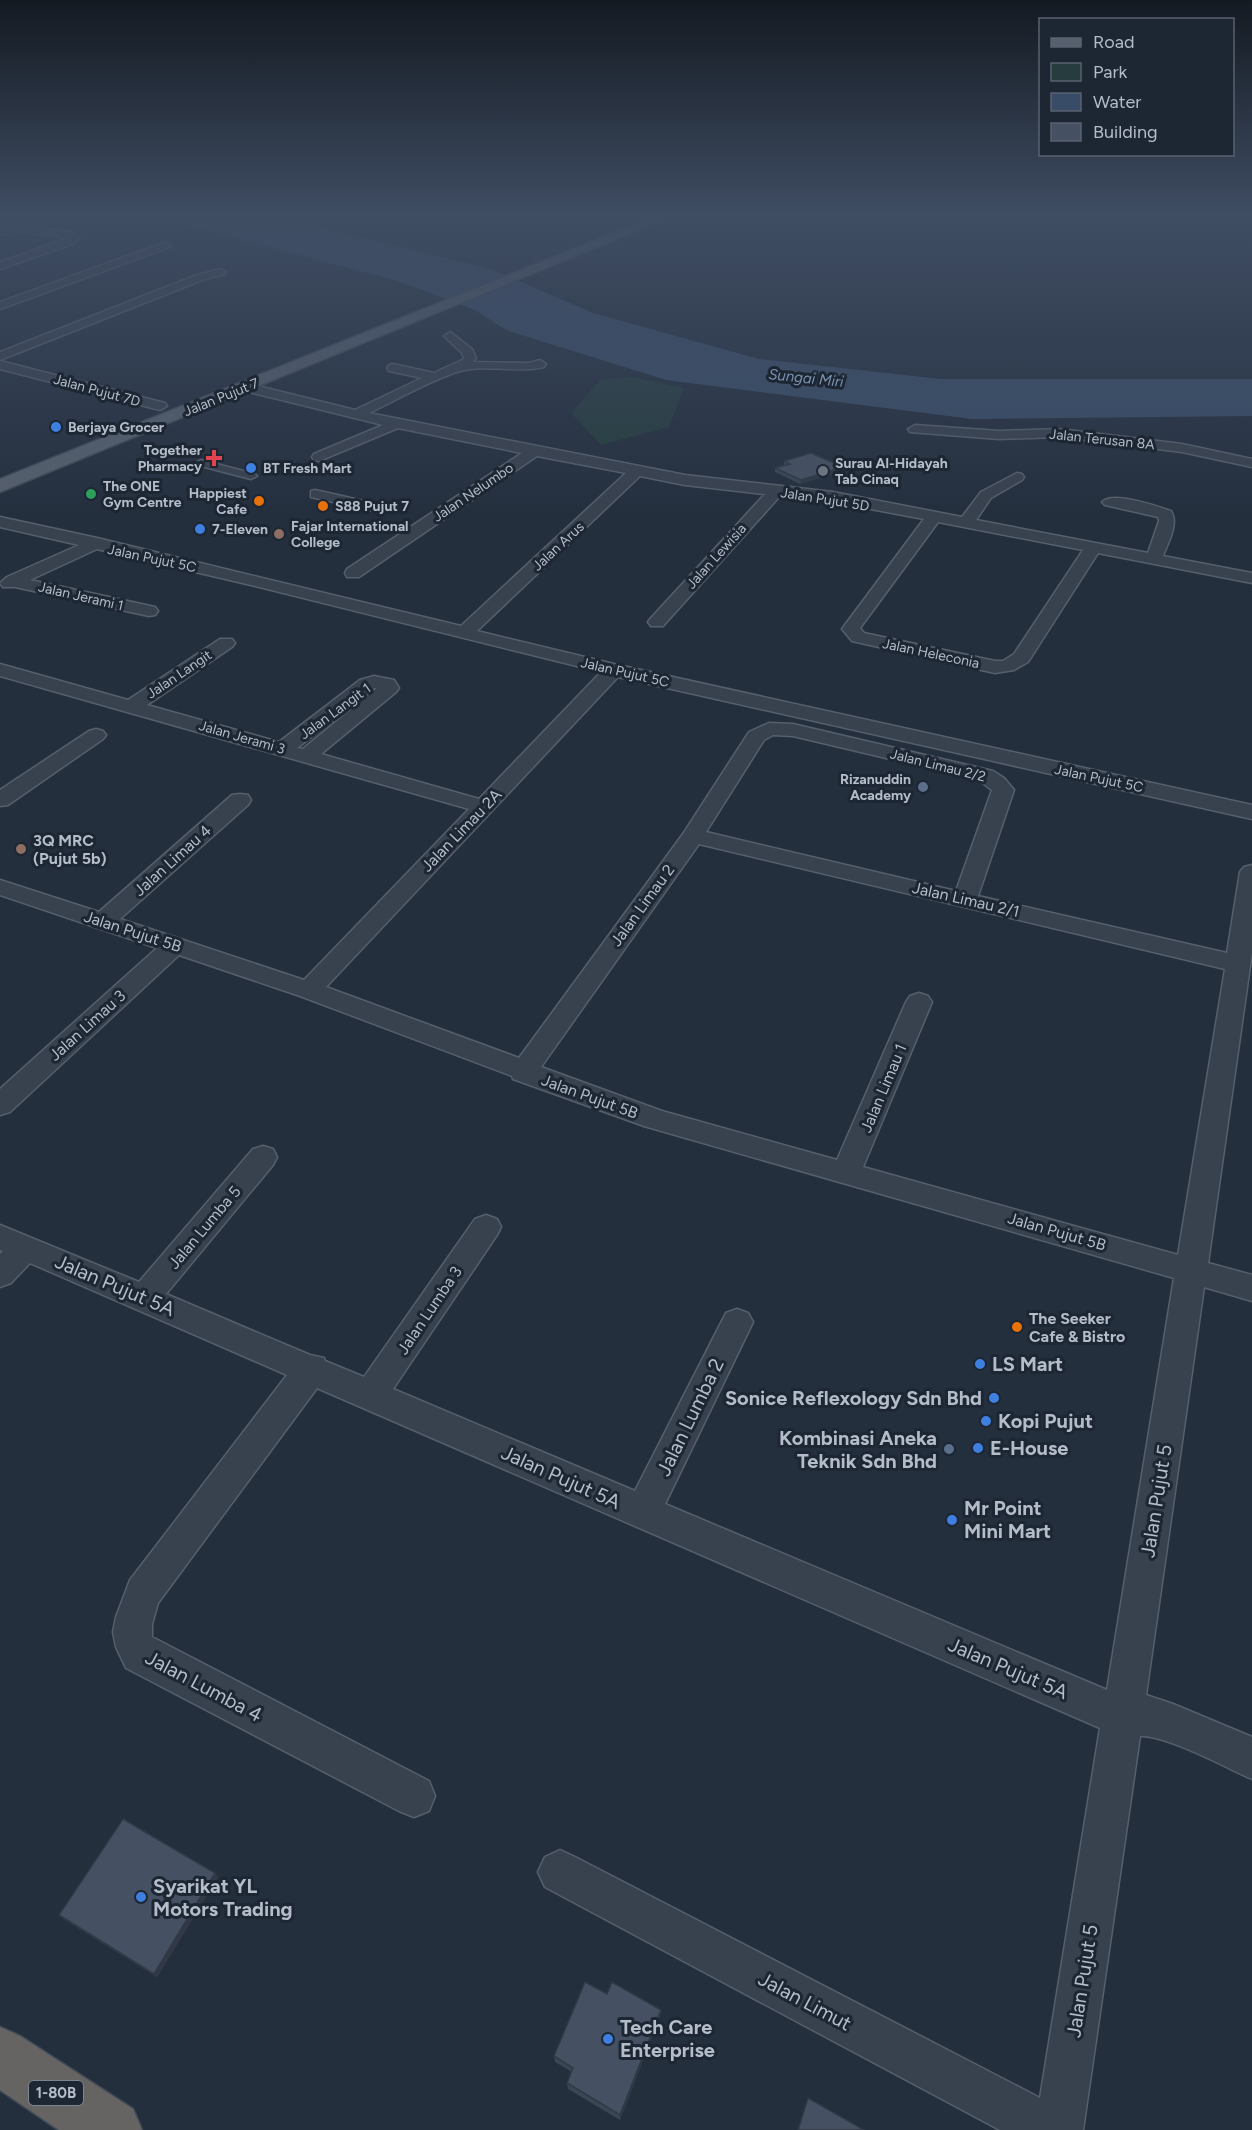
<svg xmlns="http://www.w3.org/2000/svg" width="1252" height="2130" font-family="Figtree,sans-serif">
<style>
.green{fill:#263c3f}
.water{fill:#394c67}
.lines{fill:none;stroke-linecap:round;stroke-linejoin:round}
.pedestrian-casing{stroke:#565f6c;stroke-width:3}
.minor-casing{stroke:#565f6c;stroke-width:3}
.primary-casing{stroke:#414a57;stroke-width:3}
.trunk-casing{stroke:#434c59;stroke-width:3}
.pedestrian{fill:#38414e;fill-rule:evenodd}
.minor{fill:#38414e;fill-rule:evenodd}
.primary{fill:#56606e;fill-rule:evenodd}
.trunk{fill:#656462;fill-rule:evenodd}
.wall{fill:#3b4654}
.shaded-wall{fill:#303945}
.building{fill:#455162;stroke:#303945;stroke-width:1.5}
.shop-dot{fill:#3f7fe0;stroke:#1d2633;stroke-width:2}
.health-dot{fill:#e0444e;stroke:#1d2633;stroke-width:2}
.worship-dot{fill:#6b7280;stroke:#1d2633;stroke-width:2}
.leisure-dot{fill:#2e9e5b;stroke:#1d2633;stroke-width:2}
.food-dot{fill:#e8710a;stroke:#1d2633;stroke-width:2}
.education-dot{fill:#8d6e63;stroke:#1d2633;stroke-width:2}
.service-dot{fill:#5c6f8a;stroke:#1d2633;stroke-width:2}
.labels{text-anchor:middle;stroke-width:6;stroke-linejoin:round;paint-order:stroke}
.far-street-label{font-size:14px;fill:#b4bcc9;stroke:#1d2633}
.far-poi-label{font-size:14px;font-weight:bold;fill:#b4bcc9;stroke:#1d2633;text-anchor:start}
.far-water-label{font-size:15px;font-style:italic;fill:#7c92b1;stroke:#1d2633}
.shield{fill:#1d2633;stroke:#878f9c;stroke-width:1.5}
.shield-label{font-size:15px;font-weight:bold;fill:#b4bcc9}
.street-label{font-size:16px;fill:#b4bcc9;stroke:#1d2633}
.poi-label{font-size:16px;font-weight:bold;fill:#b4bcc9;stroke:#1d2633;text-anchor:start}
.near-street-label{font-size:20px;fill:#b4bcc9;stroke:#1d2633}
.near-poi-label{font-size:20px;font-weight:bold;fill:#b4bcc9;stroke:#1d2633;text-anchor:start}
</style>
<rect width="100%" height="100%" fill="#242f3e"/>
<path class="green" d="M633,377l51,11 -15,39 -68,18 -30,-32 29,-33z"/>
<path class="water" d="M147,215h123l221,54 102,44 166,46 182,20h311v37l-280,3 -306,-39 -160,-50 -31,-20 -77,-29z"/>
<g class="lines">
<g class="pedestrian-casing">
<g id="pedestrian">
<path d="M201,460l54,14 2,2 -6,3 -54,-14 -2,-2z"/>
<path d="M315,490l62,14 2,3 -6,4 -62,-14v-6z"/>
</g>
</g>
<g class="minor-casing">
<g id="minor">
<path d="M22,226l48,6 10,6 -7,6 -73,25v-7l68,-24 -46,-6 -22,2v-6z"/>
<path d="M166,242l5,3 -1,2 -170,62v-7z"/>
<path d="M221,269l5,3 -1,2 -20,5 -205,81v-8l197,-77z"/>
<path d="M450,332l22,17 4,9 -3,4 56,1 11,-3 6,4 -2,3c-28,7 -59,-4 -87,5 -28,9 -61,28 -88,41l316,62 148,17 129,25 19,-25 36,-19 5,1 2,3 -2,3 -31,18 -15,22 172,33 11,-32 -1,-4 -53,-12 -3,-3c11,-11 54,4 69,9 8,13 -3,31 -8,45l89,17v10l-154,-30 -70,109 -14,8 -19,3 -143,-32 -10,-12 82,-110 -91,-17 -53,-6 -117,130h-12l-3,-4 3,-4 114,-124 -80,-9 -45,-9 -163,155 137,33 638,141v14l-634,-142 -292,310 193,71 164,-224 66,-102 20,-9 24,1 200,47 11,7 10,12 -36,106 249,57 13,-81 4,-5 8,-2v87l-44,311 44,12v26l-48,-14 -58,408 27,9 79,33v42c-25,-11 -88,-45 -112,-43l-57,394h-83l-455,-243 -7,-15 7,-15 15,-7 15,7 465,241 60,-370 -783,-340 -159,215 -6,21v13l277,144 6,15 -6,15 -15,6 -15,-6 -273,-143 -10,-21 -3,-15 3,-15 14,-37 157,-205 -257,-112 -19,20 -11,4v-33l3,-3 -3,-1v-25l139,57 114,-133 10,-3 10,3 4,8 -4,8 -107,129 144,61 14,3 1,3 39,16 111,-158 11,-4 11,4 4,8 -4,8 -104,154 242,102 91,-178 11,-4 11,4 5,9 -88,182 442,186 67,-412 -530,-152 -131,-47 -1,-3 -212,-80 -121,-41 -169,157 -10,3v-26l157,-141 -157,-53v-15l99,32 133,-117 8,-1 8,1 3,5 -3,5 -128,114 184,61 165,-171 -469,-133v-12l128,36 92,-61h12l3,4 -3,4 -85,58 132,37 81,-62 14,-4 20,4 5,8 -3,4 -75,62 158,45 122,-127 -350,-87 -154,-36 -67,31 125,27 3,4 -3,4 -6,1 -134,-29h-12l-3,-4 7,-6 72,-32 -79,-18v-10l97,21 364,88 165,-153 -89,-17 -178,121h-12l-2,-4 2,-4 175,-116 -124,-25 -79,33 -5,-1 -2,-3 2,-3 69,-29 -142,-35 -2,-3 7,-4 109,27 67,-32 -33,-7 -2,-3 2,-3 4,-1 41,9 28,-13 2,-2 -2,-5 -18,-17zM938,522l145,28 -69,104 -11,7h-8l-131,-28 -4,-5zM374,688h3l-74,61 -6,-1zM773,735l20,1 186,44 13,10 -36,101 -250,-59 58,-92zM699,844l526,125 -47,286 -315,-88 69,-165 -4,-6 -9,-3 -9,3 -4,6 -69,158 -175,-49 -121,-44z"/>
<path d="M0,361l165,42 2,3 -7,4 -160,-41z"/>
<path d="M915,425l84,6 60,-2 123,15 70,15v8l-70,-15 -123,-15 -60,2 -89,-7 -2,-3z"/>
<path d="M96,729l7,2 3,4 -3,4 -95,66 -8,1v-16l89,-59z"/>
</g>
</g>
<g class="primary-casing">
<path id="primary" d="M658,215h17l-675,277v-13z"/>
</g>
<g class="trunk-casing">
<path id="trunk" d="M0,2027l20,9 113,73 9,21h-83l-59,-40z"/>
</g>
<use href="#pedestrian" class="pedestrian"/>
<use href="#minor" class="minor"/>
<use href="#primary" class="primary"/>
<use href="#trunk" class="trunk"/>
</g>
<g class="wall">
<path d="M784,461l58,10 -42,13 -25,-12v-4l9,-3z"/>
<path d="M215,1873l3,4 -61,100 -95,-59 -3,-3z"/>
<path d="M607,1994l54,16 -1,6 -40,104 -52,-31 -1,-6 5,-11 -17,-10 -1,-6z"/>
</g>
<g class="shaded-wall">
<path d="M843,467l-1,4 -42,13 1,-4z"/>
<path d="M215,1873l3,4 -61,100 -3,-3z"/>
<path d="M661,2010l-1,6 -40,104v-5z"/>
</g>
<g class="building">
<path d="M811,453l32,14 -42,13 -26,-12 15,-4 -6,-3z"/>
<path d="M123,1819l92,54 -61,101 -95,-59z"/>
<path d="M585,1982l22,12 5,-12 49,28 -41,105 -53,-32 6,-15 -19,-12z"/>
<path d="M808,2098l56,32h-66z"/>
</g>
<linearGradient id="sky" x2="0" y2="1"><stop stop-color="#141a22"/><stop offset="0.42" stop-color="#3f4d63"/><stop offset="1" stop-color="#3f4d63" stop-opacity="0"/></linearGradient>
<rect width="1252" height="513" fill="url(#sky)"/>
<g class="shop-dot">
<circle cx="56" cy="427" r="6"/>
<circle cx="251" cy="468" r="6"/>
<circle cx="200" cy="529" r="6"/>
<circle cx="980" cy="1364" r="6"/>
<circle cx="994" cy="1398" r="6"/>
<circle cx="986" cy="1421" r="6"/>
<circle cx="978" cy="1448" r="6"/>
<circle cx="952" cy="1520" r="6"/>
<circle cx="141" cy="1897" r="6"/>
<circle cx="608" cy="2039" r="6"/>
</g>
<path class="health-dot" d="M211 449h6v6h6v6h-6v6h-6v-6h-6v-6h6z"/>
<circle class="worship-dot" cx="823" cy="471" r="6"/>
<circle class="leisure-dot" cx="91" cy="494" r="6"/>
<g class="food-dot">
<circle cx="259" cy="501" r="6"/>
<circle cx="323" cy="506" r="6"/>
<circle cx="1017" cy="1327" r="6"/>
</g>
<g class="education-dot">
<circle cx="279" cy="534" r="6"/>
<circle cx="21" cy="849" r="6"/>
</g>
<g class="service-dot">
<circle cx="923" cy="787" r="6"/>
<circle cx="949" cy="1449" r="6"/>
</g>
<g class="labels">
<g class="far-street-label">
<text transform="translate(97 390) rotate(15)" y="5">Jalan Pujut 7D</text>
<text transform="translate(221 397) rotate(-22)" y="5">Jalan Pujut 7</text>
<text transform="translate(1102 439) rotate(6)" y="5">Jalan Terusan 8A</text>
<text transform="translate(473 492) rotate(-34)" y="5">Jalan Nelumbo</text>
<text transform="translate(825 499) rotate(9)" y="5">Jalan Pujut 5D</text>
<text transform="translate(558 546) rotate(-43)" y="5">Jalan Arus</text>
<text transform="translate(716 556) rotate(-48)" y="5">Jalan Lewisia</text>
<text transform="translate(152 558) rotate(12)" y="5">Jalan Pujut 5C</text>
<text transform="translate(81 596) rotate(13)" y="5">Jalan Jerami 1</text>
<text transform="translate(931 653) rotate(12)" y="5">Jalan Heleconia</text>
<text transform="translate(625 672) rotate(13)" y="5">Jalan Pujut 5C</text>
<text transform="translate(179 674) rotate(-34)" y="5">Jalan Langit</text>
<text transform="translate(335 711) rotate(-36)" y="5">Jalan Langit 1</text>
<text transform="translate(242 737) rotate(16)" y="5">Jalan Jerami 3</text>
<text transform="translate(938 765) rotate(14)" y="5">Jalan Limau 2/2</text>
<text transform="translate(1099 778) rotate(12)" y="5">Jalan Pujut 5C</text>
</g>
<g class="far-poi-label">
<text x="68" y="432">Berjaya Grocer</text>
<text x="202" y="455" text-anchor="end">Together<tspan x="202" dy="16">Pharmacy</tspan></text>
<text x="835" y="468">Surau Al-Hidayah<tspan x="835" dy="16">Tab Cinaq</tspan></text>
<text x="263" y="473">BT Fresh Mart</text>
<text x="103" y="491">The ONE<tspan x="103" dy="16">Gym Centre</tspan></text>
<text x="247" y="498" text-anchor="end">Happiest<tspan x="247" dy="16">Cafe</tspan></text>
<text x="335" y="511">S88 Pujut 7</text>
<text x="291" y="531">Fajar International<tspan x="291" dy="16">College</tspan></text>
<text x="212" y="534">7-Eleven</text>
<text x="911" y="784" text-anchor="end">Rizanuddin<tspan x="911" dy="16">Academy</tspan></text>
</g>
<g class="far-water-label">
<text transform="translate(806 378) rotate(6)" y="5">Sungai Miri</text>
</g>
<rect class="shield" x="29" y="2081" width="54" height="24" rx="4.5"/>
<g class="shield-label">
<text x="56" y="2098">1-80B</text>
</g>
<g class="street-label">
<text transform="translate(461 830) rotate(-46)" y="6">Jalan Limau 2A</text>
<text transform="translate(172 860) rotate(-42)" y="6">Jalan Limau 4</text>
<text transform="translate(966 899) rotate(13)" y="6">Jalan Limau 2/1</text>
<text transform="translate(642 905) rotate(-54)" y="6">Jalan Limau 2</text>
<text transform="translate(133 931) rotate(18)" y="6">Jalan Pujut 5B</text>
<text transform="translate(87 1025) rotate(-42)" y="6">Jalan Limau 3</text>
<text transform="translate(883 1088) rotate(-67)" y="6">Jalan Limau 1</text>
<text transform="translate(590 1096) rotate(20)" y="6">Jalan Pujut 5B</text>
<text transform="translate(204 1227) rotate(-50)" y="6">Jalan Lumba 5</text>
<text transform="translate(1057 1231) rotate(16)" y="6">Jalan Pujut 5B</text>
<text transform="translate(429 1310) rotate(-56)" y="6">Jalan Lumba 3</text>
</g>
<g class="poi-label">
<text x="33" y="846">3Q MRC<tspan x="33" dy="18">(Pujut 5b)</tspan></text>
<text x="1029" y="1324">The Seeker<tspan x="1029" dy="18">Cafe &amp; Bistro</tspan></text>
</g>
<g class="near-street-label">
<text transform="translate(115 1285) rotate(23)" y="7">Jalan Pujut 5A</text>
<text transform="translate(690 1417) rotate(-64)" y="7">Jalan Lumba 2</text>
<text transform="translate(561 1477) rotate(24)" y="7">Jalan Pujut 5A</text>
<text transform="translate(1156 1501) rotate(-81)" y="7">Jalan Pujut 5</text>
<text transform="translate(1008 1668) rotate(23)" y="7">Jalan Pujut 5A</text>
<text transform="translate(204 1686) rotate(28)" y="7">Jalan Lumba 4</text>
<text transform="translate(1082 1981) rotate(-81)" y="7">Jalan Pujut 5</text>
<text transform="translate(805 2001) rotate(28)" y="7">Jalan Limut</text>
</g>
<g class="near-poi-label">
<text x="992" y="1371">LS Mart</text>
<text x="982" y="1405" text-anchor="end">Sonice Reflexology Sdn Bhd</text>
<text x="998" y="1428">Kopi Pujut</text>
<text x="937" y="1445" text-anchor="end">Kombinasi Aneka<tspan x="937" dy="23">Teknik Sdn Bhd</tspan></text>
<text x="990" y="1455">E-House</text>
<text x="964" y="1515">Mr Point<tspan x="964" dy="23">Mini Mart</tspan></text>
<text x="153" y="1893">Syarikat YL<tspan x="153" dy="23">Motors Trading</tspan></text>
<text x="620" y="2034">Tech Care<tspan x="620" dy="23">Enterprise</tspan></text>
</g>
</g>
<rect x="1039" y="18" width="195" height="138" fill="#1d2633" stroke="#59626f" stroke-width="1.5"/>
<rect x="1051" y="38" width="30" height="9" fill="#56606e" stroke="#59626f" stroke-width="1.5"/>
<text x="1093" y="48" font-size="18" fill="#b4bcc9">Road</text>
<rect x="1051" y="63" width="30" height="18" fill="#263c3f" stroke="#59626f" stroke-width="1.5"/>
<text x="1093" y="78" font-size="18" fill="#b4bcc9">Park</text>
<rect x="1051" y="93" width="30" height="18" fill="#394c67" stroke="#59626f" stroke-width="1.5"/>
<text x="1093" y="108" font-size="18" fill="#b4bcc9">Water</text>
<rect x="1051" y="123" width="30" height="18" fill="#455162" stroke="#59626f" stroke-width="1.5"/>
<text x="1093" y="138" font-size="18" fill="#b4bcc9">Building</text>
</svg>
